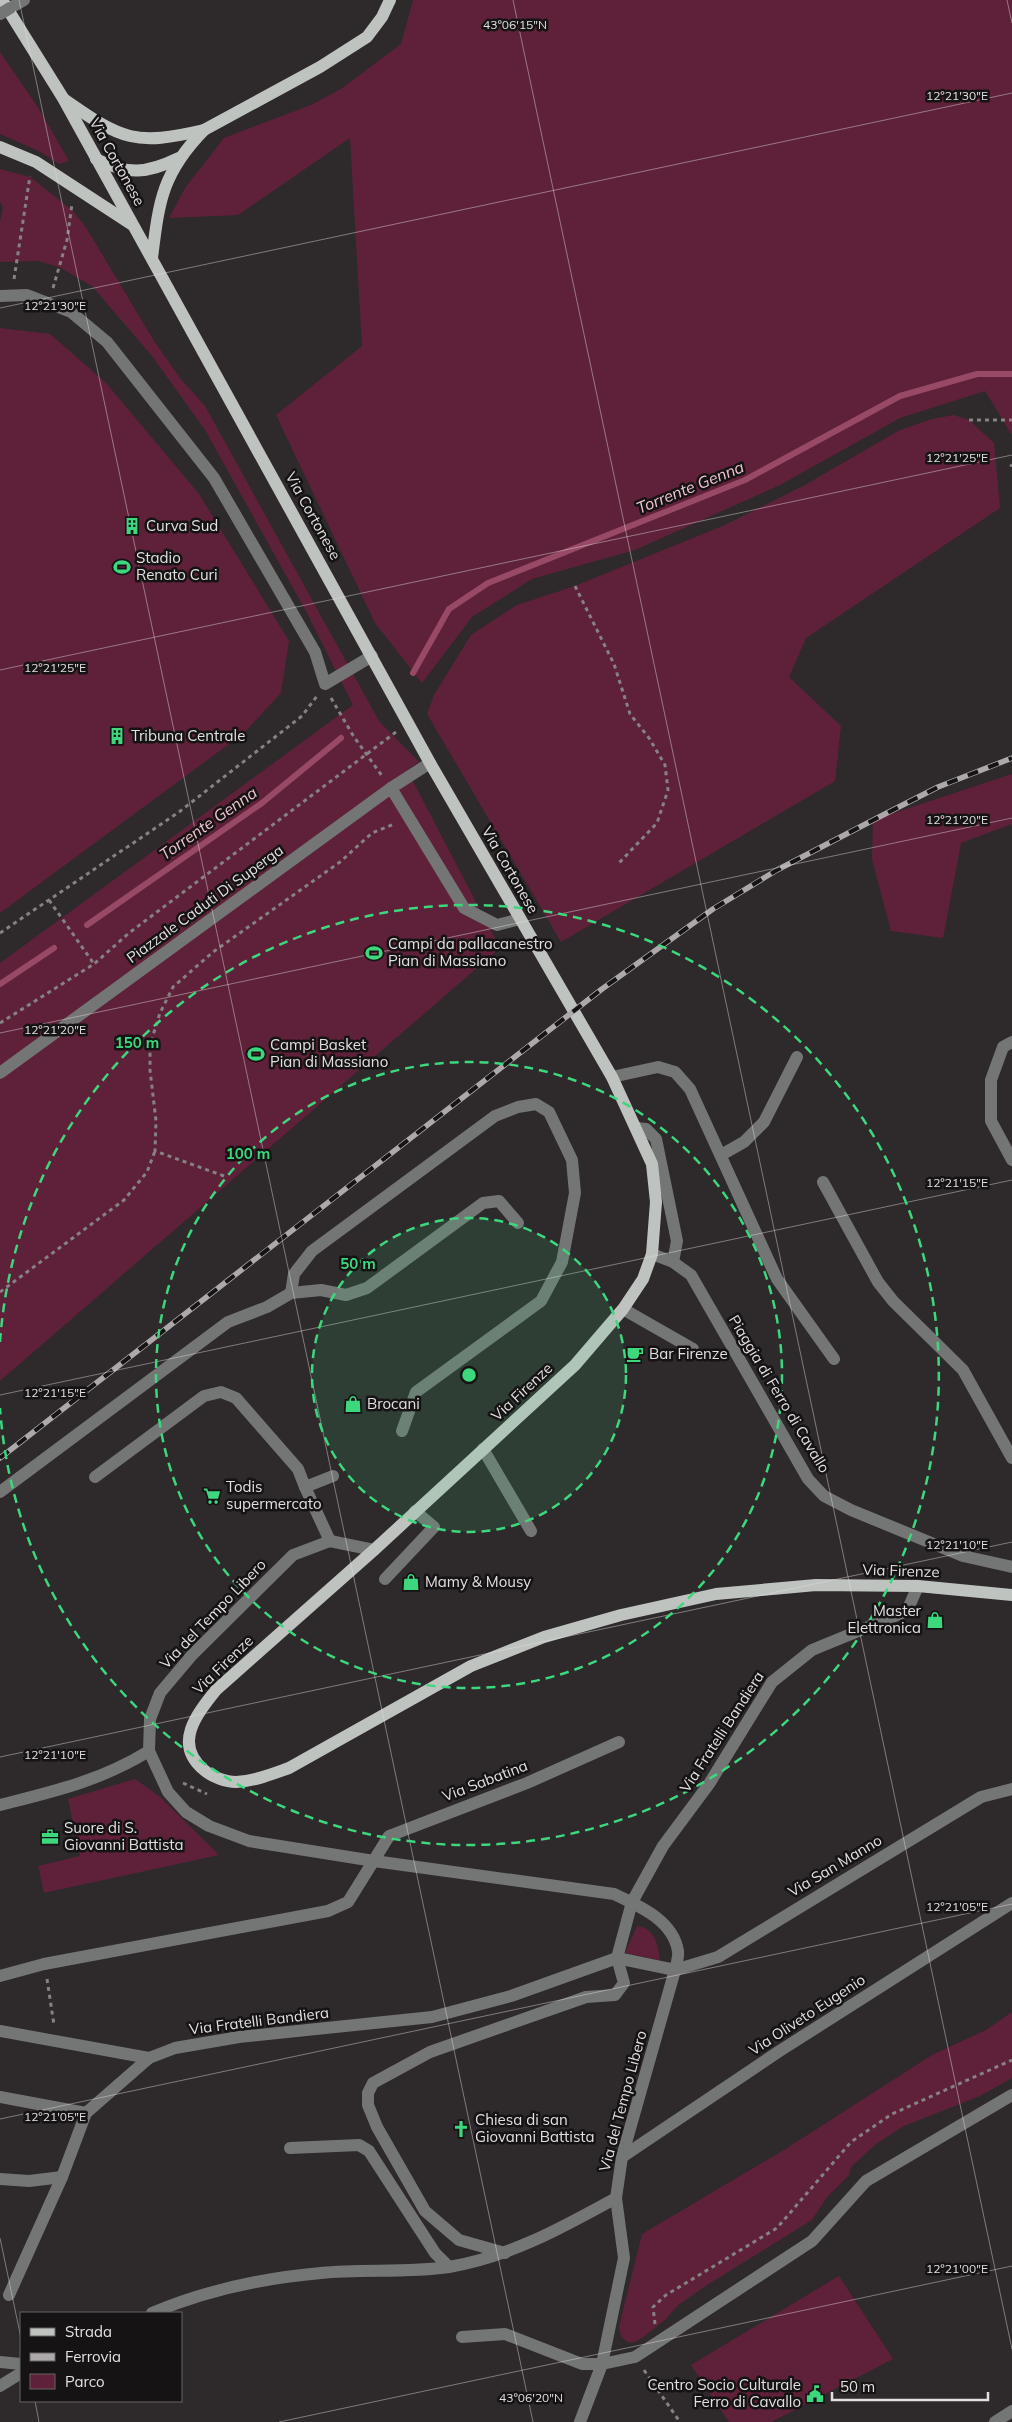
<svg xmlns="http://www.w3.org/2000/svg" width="1012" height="2422" font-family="Mulish,sans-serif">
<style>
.green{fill:#5f213a}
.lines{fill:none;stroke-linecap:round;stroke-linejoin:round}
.stream{stroke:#984966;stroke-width:6}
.path{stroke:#868283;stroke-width:3;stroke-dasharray:4 4;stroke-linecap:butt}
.minor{stroke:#747675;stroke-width:12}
.major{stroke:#bfc3c0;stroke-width:12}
.rail-casing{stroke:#ada9ab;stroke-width:5.5}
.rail{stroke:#151313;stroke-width:4;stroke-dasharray:11;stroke-linecap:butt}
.minor-bridge{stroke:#747675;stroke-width:12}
.ticks{fill:none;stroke:#e2dfe0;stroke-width:1;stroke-opacity:0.45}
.ring{fill:none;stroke:#3dd77e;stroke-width:2.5;stroke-dasharray:9 6}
.labels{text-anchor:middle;stroke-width:5;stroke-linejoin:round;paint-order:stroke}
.street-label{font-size:15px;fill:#e2dfe0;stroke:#151313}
.poi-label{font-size:15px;fill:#e2dfe0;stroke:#151313;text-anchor:start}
.water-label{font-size:16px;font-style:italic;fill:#f2c3d1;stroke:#151313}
.ticks-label{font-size:12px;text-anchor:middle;fill:#e2dfe0;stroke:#151313;stroke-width:5;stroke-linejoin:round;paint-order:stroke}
.centre{fill:#3dd77e;stroke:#151313;stroke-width:2.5}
.ring-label{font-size:15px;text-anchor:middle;font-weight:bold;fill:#3dd77e;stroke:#151313;stroke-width:5;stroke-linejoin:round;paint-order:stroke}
</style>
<rect width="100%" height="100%" fill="#2e292b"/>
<g class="green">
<path d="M413,0h599v435l-27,-44 -85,27 -120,67 -145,65 -103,29 -60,38 -50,66 -47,-60 -99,-208 86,-69 -12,-208 -112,77 -69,3 16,-30 39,-50 87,-33 30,-16 60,-45z"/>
<path d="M0,52l39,57 30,52 -10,3 -20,-13 -39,-17z"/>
<path d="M0,169l30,8 42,33 15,19 67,112 26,37 25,28 174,315 40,41 -12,8 93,178 -500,433v-418l353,-258 -46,-92 -102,-183 -53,-74 -60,-70 -33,-19 -21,-6 -38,1v-40l3,-15 -3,-6z"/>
<path d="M0,328l50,6 56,49 93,111 90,147 -8,52 -37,40 -244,180z"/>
<path d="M954,415l15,5 25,23 6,65 -194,130 -17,39 52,49 -6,55 -274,161 -134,-228 7,-19 37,-60 46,-30 58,-19 150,-61 78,-39 97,-56 32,-11z"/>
<path d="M1012,774v50l-51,19 -18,95 -52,-7 -19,-72 1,-39z"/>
<path d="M135,1779l24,17 60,59 -175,38 -6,-27 42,-10 -12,-57z"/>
<path d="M637,1926c18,2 21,19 23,34l-35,-7z"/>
<path d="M1012,2012v66l-32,18 -76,30 -28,18 -25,23 -2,8 -22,22 -15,23 -108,67 -27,19 -11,13 -24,19 -10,5c-9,-1 -12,-8 -13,-16l23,-93 142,-84 148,-95 54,-25z"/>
<path d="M839,2276l54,83 -122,63h-42l-38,-57z"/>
</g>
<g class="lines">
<g class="stream">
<path d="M413,673l36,-64 39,-26 257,-103 155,-84 77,-22h35"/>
<path d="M87,925l175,-122 79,-65"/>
<path d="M0,984l54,-36"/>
</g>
<g class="path">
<path d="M14,279l16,-103"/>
<path d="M53,288l14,-48 5,-36"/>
<path d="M969,420h43"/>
<path d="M1010,465l2,1"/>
<path d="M575,586l39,78 16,50 19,24 16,27 3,25 -11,33 -38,40"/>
<path d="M331,698l23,39 28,39"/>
<path d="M49,900l45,64"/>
<path d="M0,933l179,-121 123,-96 15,-20"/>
<path d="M0,1023l94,-59 35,-31 267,-201"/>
<path d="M224,1176l-69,-25 1,-30 -6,-51v-25l10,-32 13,-26 40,-35 127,-90 32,-29 22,-9"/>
<path d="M0,1292l124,-92 23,-28 8,-21"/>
<path d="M183,1783l24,11"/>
<path d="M47,1979l7,46"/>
<path d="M655,2324l-2,-17 13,-12 111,-67 74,-86 41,-28 120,-54"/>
<path d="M644,2370l36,52"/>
</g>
<g class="minor">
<path d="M10,8l14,-8"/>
<path d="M0,296l27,-1 44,17 36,30 107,136 101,174 10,32 47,-28"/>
<path d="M391,788l73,120 33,17 23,-6"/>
<path d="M1012,1042l-9,5 -12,33v41l21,39"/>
<path d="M0,1073l391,-285 39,-25"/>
<path d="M612,1077l46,-10 17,5 15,17 87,190 57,80"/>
<path d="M637,1128l9,1 10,10 21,102 -4,21"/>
<path d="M721,1155l23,-13 20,-20 33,-65"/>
<path d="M823,1182l55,100 15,19 70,69 49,88"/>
<path d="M652,1254l21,8 18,13 117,204 16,17 27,14 112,46 49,11"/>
<path d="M291,1293l3,-19 18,-23 183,-135 23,-9 18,-3 13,8 23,48 3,33 -13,69 -21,39 -125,91 -14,39"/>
<path d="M623,1309l70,40"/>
<path d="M483,1449l48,82"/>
<path d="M95,1477l109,-81 17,-4 15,6 62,71 7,18"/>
<path d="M0,1492l228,-170 39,-15 24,-14 30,-3 25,5 21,-7 116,-85 16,-2 19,22"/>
<path d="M330,1541l-25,-54 28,-11"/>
<path d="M374,1550l-44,-9 -37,14 -101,100 -32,38 -10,26 -1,32 19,41 18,20 23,14 40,15 125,20 240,33c25,12 59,26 64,57 1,6 -2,14 -3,19l-53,187 -6,41 8,60 -22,106 -22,58"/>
<path d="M385,1579l49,-52 -19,-16"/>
<path d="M0,1805c55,-14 100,-24 149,-54"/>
<path d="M617,1958l15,-56 31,-56 46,-62 63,-102 40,-32 95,-39 11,-25"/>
<path d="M0,1976l44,-12 284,-53 20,-9 41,-66 138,-53 92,-41"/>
<path d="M0,2031l149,27"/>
<path d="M0,2097l86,16"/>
<path d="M290,2148l69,-3 10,6 66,102 14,14"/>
<path d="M622,2157l156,-105 234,-149"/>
<path d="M0,2179l29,2 33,-4"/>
<path d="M505,2253l-46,-13 -34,-29 -48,-84 -9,-22v-12l5,-10 57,-31 156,-55 29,-2 9,-12 -7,-25"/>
<path d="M9,2295l53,-118 24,-64 63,-55 26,-10 64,-11 193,-20 79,-21 106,-38 58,12 43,-13 263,-160 31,-8"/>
<path d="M152,2313c52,-22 112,-35 169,-40 42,-4 86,0 128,-6 61,-10 114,-40 167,-69"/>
<path d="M462,2337l43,-3 77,30h20l33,-7 177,-116 54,-60 146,-86"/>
<path d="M0,2362l21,2"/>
<path d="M0,2386l21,-13"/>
<path d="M995,2422l17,-11"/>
</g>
<g class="major">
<path d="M2,0l61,98 367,665 182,314 40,87 4,38 -4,52 -9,25 -20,30 -48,56 -201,185 -158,140c-20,25 -43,54 -12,80 8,7 22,12 32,12 19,-1 36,-8 53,-14l182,-102 73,-29 77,-22 95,-21 100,-9 102,1 94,9"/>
<path d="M65,100c57,40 70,46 139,30"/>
<path d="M0,147l36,15 95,62"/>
<path d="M96,159c32,16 50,15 83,-1"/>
<path d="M152,258c7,-57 10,-85 52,-128l116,-63 47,-30 15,-20 8,-17"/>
</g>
<g class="rail-casing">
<path id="rail" d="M0,1458l602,-469 111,-80 64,-39 106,-55 55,-28 74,-29"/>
</g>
<use href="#rail" class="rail"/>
<path class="minor-bridge" d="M0,14l10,-6"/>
</g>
<path class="ticks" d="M19,0l514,2422M513,0l499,2349M1007,0l5,23M0,308l1012,-215M0,670l1012,-215M0,1033l1012,-215M0,1395l1012,-215M0,1757l1012,-215M0,2119l1012,-215M0,2238l21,100M35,2401l4,21M279,2422l733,-156"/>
<circle cx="469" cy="1375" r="157" fill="#3dd77e" fill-opacity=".12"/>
<g class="ring">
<circle cx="469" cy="1375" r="157"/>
<circle cx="469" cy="1375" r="313"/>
<path d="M0 1342A470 470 0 1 1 0 1408"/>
</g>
<defs>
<g id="building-bare" transform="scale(1.35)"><path d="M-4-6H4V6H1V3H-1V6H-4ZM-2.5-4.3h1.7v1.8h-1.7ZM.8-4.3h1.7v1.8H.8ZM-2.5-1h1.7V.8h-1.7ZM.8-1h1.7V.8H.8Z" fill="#3dd77e" stroke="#151313" stroke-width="2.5" paint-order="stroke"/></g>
<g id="stadium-bare" transform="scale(1.35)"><path d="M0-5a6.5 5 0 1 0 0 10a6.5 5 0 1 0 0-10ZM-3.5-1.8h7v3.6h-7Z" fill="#3dd77e" stroke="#151313" stroke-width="2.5" paint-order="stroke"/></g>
<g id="cafe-bare" transform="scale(1.35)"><path d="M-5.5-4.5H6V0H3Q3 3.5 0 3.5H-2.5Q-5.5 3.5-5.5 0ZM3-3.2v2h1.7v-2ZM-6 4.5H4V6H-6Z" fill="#3dd77e" stroke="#151313" stroke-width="2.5" paint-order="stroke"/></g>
<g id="shop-bare" transform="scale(1.35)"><path d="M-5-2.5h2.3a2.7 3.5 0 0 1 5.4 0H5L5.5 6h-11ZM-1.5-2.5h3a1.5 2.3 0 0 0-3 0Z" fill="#3dd77e" stroke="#151313" stroke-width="2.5" paint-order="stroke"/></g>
<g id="supermarket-bare" transform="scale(1.35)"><path d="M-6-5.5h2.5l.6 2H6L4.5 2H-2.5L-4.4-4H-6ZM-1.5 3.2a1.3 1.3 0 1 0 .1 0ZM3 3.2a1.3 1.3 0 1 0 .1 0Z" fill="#3dd77e" stroke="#151313" stroke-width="2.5" paint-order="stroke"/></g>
<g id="office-bare" transform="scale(1.35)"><path d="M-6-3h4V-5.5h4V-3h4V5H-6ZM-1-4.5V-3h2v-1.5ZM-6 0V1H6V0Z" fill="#3dd77e" stroke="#151313" stroke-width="2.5" paint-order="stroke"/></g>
<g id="church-bare" transform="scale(1.35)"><path d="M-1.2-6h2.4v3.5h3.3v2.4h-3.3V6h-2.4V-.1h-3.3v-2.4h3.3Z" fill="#3dd77e" stroke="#151313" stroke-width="2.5" paint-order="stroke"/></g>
<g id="civic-bare" transform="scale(1.35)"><path d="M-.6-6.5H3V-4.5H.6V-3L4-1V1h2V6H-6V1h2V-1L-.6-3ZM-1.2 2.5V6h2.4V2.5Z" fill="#3dd77e" stroke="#151313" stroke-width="2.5" paint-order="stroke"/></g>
</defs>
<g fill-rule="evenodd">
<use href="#building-bare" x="132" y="526"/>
<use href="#stadium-bare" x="122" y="567"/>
<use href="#building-bare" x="117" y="736"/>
<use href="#stadium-bare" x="374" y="953"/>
<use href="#stadium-bare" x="256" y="1054"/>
<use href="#cafe-bare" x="635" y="1354"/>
<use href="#shop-bare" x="353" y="1404"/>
<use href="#supermarket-bare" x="212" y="1496"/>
<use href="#shop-bare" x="411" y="1582"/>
<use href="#shop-bare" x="935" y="1620"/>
<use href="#office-bare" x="50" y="1837"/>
<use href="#church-bare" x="461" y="2129"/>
<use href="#civic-bare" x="815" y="2394"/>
</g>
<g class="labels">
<g class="street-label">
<text transform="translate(117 162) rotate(61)" y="5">Via Cortonese</text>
<text transform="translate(313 516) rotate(61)" y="5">Via Cortonese</text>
<text transform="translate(510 870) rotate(60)" y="5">Via Cortonese</text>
<text transform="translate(205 904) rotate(-36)" y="5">Piazzale Caduti Di Superga</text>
<text transform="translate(522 1392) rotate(-43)" y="5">Via Firenze</text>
<text transform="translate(779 1394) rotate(59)" y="5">Piaggia di Ferro di Cavallo</text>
<text transform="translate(901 1571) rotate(2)" y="5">Via Firenze</text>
<text transform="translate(213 1614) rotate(-46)" y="5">Via del Tempo Libero</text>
<text transform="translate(223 1665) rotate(-44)" y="5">Via Firenze</text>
<text transform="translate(722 1732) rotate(-57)" y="5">Via Fratelli Bandiera</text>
<text transform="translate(485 1781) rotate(-21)" y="5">Via Sabatina</text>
<text transform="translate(835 1866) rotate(-31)" y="5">Via San Manno</text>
<text transform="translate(807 2015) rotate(-33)" y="5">Via Oliveto Eugenio</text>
<text transform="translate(259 2021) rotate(-7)" y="5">Via Fratelli Bandiera</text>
<text transform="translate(623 2101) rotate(-75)" y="5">Via del Tempo Libero</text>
</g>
<g class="poi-label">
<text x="146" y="531">Curva Sud</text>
<text x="136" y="563">Stadio<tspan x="136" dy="17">Renato Curi</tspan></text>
<text x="131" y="741">Tribuna Centrale</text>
<text x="388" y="949">Campi da pallacanestro<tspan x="388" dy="17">Pian di Massiano</tspan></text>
<text x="270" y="1050">Campi Basket<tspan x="270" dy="17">Pian di Massiano</tspan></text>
<text x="649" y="1359">Bar Firenze</text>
<text x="367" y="1409">Brocani</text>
<text x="226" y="1492">Todis<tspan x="226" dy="17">supermercato</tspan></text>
<text x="425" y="1587">Mamy &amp; Mousy</text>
<text x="921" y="1616" text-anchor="end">Master<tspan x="921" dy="17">Elettronica</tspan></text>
<text x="64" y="1833">Suore di S.<tspan x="64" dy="17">Giovanni Battista</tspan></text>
<text x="475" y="2125">Chiesa di san<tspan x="475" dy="17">Giovanni Battista</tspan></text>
<text x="801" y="2390" text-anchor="end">Centro Socio Culturale<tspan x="801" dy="17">Ferro di Cavallo</tspan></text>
</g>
<g class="water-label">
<text transform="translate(690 487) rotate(-22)" y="6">Torrente Genna</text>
<text transform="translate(208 823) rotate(-35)" y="6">Torrente Genna</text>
</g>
</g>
<g class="ticks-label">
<text x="515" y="29">43°06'15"N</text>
<text x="957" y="100">12°21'30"E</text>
<text x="55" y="310">12°21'30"E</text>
<text x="957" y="462">12°21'25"E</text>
<text x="55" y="672">12°21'25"E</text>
<text x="957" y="824">12°21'20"E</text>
<text x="55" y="1034">12°21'20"E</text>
<text x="957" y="1187">12°21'15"E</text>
<text x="55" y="1397">12°21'15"E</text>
<text x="957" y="1549">12°21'10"E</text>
<text x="55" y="1759">12°21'10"E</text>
<text x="957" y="1911">12°21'05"E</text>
<text x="55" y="2121">12°21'05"E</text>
<text x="957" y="2273">12°21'00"E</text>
<text x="531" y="2402">43°06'20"N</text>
</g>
<circle cx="469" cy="1375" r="8" class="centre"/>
<g class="ring-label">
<text x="137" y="1048">150 m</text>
<text x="248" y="1159">100 m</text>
<text x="358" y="1269">50 m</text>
</g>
<rect x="20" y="2312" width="162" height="90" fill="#151313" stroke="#676565"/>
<rect x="30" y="2328" width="25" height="8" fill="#bfc3c0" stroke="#676565"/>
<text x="65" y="2337" font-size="15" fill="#e2dfe0">Strada</text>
<rect x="30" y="2353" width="25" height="8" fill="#ada9ab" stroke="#676565"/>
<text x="65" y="2362" font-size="15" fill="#e2dfe0">Ferrovia</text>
<rect x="30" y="2374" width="25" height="15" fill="#5f213a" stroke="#676565"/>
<text x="65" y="2387" font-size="15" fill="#e2dfe0">Parco</text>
<path d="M832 2392v8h156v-8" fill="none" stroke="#e2dfe0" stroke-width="2.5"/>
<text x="840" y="2392" font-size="15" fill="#e2dfe0" stroke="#151313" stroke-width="4" paint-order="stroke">50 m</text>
</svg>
